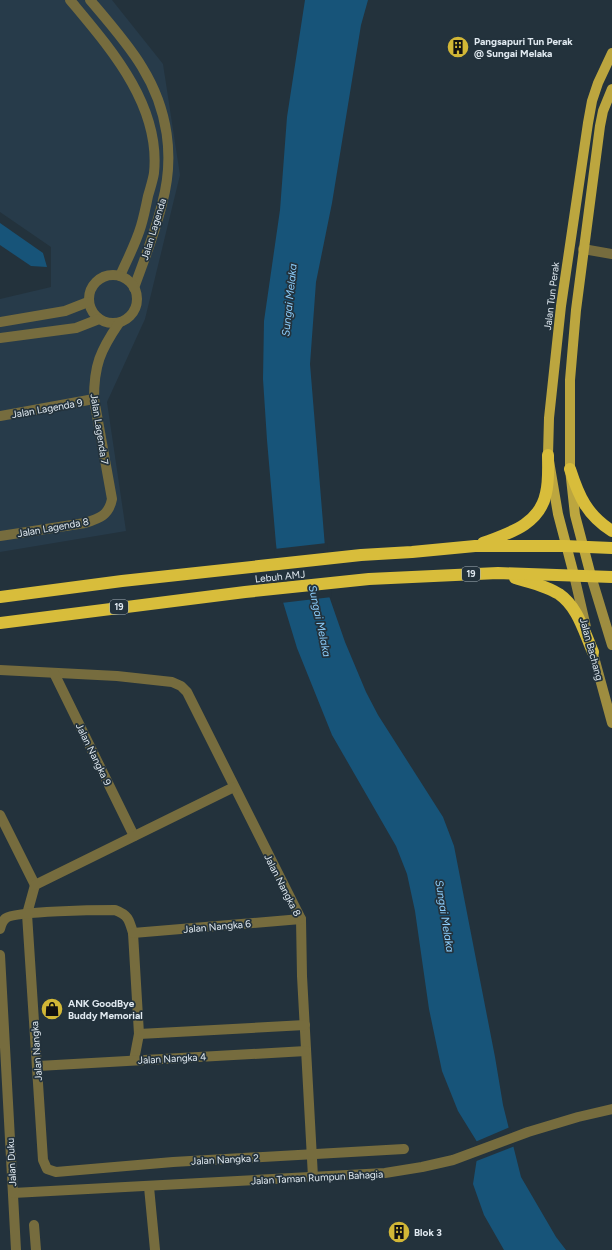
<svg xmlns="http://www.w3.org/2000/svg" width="612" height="1250" font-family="Figtree,sans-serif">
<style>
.built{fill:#273b4a}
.water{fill:#175479}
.pier{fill:#23323c}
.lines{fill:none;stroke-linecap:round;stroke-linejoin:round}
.street{stroke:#766c3e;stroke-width:10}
.secondary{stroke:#9e8d40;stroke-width:10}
.primary{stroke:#bca63f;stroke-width:10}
.highway{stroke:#d8bd3b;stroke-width:12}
.labels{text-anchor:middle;stroke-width:3.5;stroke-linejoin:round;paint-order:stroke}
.shield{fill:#23323c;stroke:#a8b3bb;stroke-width:1}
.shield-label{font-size:9px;font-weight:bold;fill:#e1eaf1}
.poi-label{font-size:10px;font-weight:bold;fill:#e1eaf1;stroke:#23323c;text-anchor:start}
.street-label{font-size:10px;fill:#e1eaf1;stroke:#23323c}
.water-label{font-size:11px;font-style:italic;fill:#8ccdfb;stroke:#23323c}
</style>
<rect width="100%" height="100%" fill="#23323c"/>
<path class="built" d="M0,0h112l51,64 17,111 -35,144 -38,83 19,129 -126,21v-253l51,-12v-40l-51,-35z"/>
<g class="water">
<path d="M305,0h63l-7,25 -29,178 -16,79 -6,82 19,232 16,46 21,50 12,23 65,102 11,29 41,211 8,48 18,72 35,60 10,13h-62l-20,-35 -11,-31 6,-39 -21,-34 -16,-40 -13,-62 -14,-98 -8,-37 -11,-28 -64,-111 -35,-87 -14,-46 -7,-58 -9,-104 -4,-61 1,-58 16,-111 7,-93z"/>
<path d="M0,223l43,30 4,14 -16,-1 -31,-21z"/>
</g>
<g class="pier">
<path d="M327,543l5,54 -51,6 -7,-54z"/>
<path d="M510,1127l5,19 -41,16 3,-16 -2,-4z"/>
</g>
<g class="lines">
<g class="street">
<path d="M70,0c40,48 91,105 84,173 -1,7 -4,16 -6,23 -2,10 -4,20 -7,30 -5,17 -14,34 -21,50"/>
<path d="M90,0c17,20 39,45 52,67 26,42 33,90 20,137 -7,29 -18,56 -28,84"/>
<path d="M583,249l29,5"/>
<circle cx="113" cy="299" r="24"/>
<path d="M0,322l65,-11 23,-9"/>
<path d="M0,338l76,-10 23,-9"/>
<path d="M0,416l94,-17"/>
<path d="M0,536l85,-13c15,-5 24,-8 27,-24l-18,-100c0,-34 6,-48 25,-76"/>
<path d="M0,670l117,6 55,6 9,4 6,6 114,227 1,57 11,201"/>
<path d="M54,673l80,163"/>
<path d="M0,815l35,70"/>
<path d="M35,885l-8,29 16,246 4,9 9,3 117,-10 231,-13"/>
<path d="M35,885l199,-98"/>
<path d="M0,929c1,-4 2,-8 6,-11 10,-7 92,-8 109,-8 13,5 14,9 18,23l6,101 -5,26"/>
<path d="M133,933l168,-14"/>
<path d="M0,955l16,295"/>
<path d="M139,1034l166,-9"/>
<path d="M38,1066l268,-15"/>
<path d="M149,1187l6,63"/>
<path d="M13,1193l372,-20 37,-6 31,-7 75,-28 50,-15 34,-8"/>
<path d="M34,1225l2,25"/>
</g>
<g class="secondary">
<path d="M574,575l12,52"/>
<path d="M591,576l21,69"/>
<path d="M591,646l21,77"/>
</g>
<g class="primary">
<path d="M574,575l-16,-61 -10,-59 1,-37 12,-112 27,-183 4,-22 6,-18 14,-30"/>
<path d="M591,576l-16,-61 -5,-46v-89l6,-70 24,-184 3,-15 9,-22"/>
</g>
<g class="highway">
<path d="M570,469c9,28 17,46 42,62"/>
<path d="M483,543c27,-10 57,-19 63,-50 3,-12 2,-26 2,-38"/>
<path d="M515,578c15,4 31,8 44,16 19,13 25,38 34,58"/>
<path d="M0,597l122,-16 239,-26 51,-3 63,-6h90l47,2"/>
<path d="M0,623l245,-31 124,-13 129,-6 114,4"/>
</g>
</g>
<defs>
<g id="building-disc" transform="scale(1.15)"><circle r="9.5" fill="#d2b736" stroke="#23323c"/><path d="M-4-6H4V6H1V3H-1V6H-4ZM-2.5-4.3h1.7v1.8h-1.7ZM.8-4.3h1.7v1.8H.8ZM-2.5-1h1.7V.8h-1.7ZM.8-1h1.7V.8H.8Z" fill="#111"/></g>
<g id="shop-disc" transform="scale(1.15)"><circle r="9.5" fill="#d2b736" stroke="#23323c"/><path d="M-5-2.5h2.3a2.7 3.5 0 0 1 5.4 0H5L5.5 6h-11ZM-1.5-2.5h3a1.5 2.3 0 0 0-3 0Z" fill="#111"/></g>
</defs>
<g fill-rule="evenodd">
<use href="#building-disc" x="458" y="47"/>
<use href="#shop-disc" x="52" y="1009"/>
<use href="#building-disc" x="399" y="1232"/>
</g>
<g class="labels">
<g class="shield">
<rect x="462" y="567" width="18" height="14" rx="3"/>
<rect x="110" y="600" width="18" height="14" rx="3"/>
</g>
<g class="shield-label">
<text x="471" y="577">19</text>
<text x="119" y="610">19</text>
</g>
<g class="poi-label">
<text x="474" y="45">Pangsapuri Tun Perak<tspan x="474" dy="12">@ Sungai Melaka</tspan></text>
<text x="68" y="1007">ANK GoodBye<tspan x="68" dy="12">Buddy Memorial</tspan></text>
<text x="414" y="1236">Blok 3</text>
</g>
<g class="street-label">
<text transform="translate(153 229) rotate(-73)" y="4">Jalan Lagenda</text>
<text transform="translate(551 296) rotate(-83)" y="4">Jalan Tun Perak</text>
<text transform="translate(47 408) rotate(-10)" y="4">Jalan Lagenda 9</text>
<text transform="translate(100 429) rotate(81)" y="4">Jalan Lagenda 7</text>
<text transform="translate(53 527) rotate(-10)" y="4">Jalan Lagenda 8</text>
<text transform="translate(280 576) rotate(-6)" y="4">Lebuh AMJ</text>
<text transform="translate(592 649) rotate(75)" y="4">Jalan Bachang</text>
<text transform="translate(94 754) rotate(64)" y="4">Jalan Nangka 9</text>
<text transform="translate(283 885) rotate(63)" y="4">Jalan Nangka 8</text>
<text transform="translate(217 926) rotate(-5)" y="4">Jalan Nangka 6</text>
<text transform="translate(36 1051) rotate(-94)" y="4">Jalan Nangka</text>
<text transform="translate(172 1058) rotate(-3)" y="4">Jalan Nangka 4</text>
<text transform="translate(225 1159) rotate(-3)" y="4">Jalan Nangka 2</text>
<text transform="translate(11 1162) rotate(-93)" y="4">Jalan Duku</text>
<text transform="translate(317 1177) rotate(-3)" y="4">Jalan Taman Rumpun Bahagia</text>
</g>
<g class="water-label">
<text transform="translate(289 300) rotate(-84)" y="4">Sungai Melaka</text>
<text transform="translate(320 621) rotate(78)" y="4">Sungai Melaka</text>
<text transform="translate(445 916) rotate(81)" y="4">Sungai Melaka</text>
</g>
</g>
</svg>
